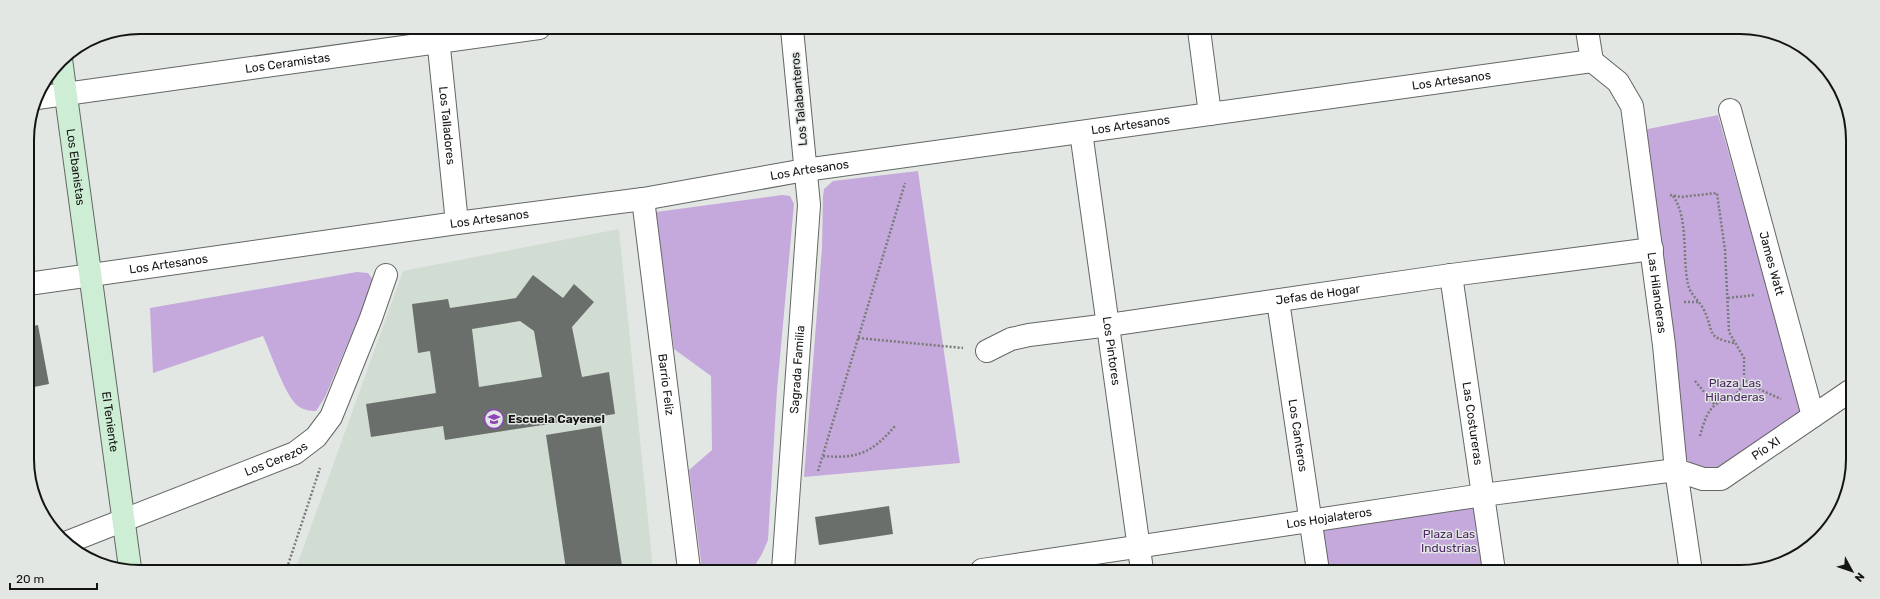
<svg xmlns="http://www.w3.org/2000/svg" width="1880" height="599" font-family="Rubik,sans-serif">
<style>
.built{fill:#d1dcd2}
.green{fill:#c6a9dc}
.building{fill:#6b6f6c;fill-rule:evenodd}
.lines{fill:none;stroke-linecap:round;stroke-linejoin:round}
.street-casing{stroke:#636764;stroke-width:24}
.secondary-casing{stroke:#636764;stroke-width:24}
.path{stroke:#787c79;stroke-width:2.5;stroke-dasharray:2 2;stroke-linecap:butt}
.street{stroke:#fff;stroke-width:22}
.secondary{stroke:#cdedd4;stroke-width:22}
.labels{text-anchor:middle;stroke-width:3;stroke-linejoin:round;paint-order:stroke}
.street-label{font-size:12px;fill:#131513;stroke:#e2e7e3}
.park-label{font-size:12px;fill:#4d2665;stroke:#e2e7e3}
.poi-label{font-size:12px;font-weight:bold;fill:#131513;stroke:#e2e7e3;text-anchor:start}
.rim{fill:none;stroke:#131513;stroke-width:2}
</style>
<rect width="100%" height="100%" fill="#e2e7e3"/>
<path class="built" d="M619,229l34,340 -357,-1 107,-297z"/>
<g class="green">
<path d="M1718,115l84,298 -80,56 -28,-3 -9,-8 -42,-328z"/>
<path d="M918,171l42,292 -156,14 18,-229 1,-52 1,-7 9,-8z"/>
<path d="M782,195l8,1 4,8 -17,186 -9,150 -6,14 -10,16 -50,-1 -13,-99 23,-20 -1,-74 -37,-27 -18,-137z"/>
<path d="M357,272l11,1 6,8 -49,116 -9,14c-6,0 -13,-1 -18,-5 -13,-10 -27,-53 -35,-70l-110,37 -3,-65z"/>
<path d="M1475,507l9,64h-157l-5,-40z"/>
</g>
<g class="building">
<path d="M533,275l30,23 11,-14 20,18 -22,25 10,50 27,-5 6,42 -170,26 -2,-14 -72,11 -5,-33 70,-11 -6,-42 -12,2 -6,-49 36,-5 2,9 66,-10zM520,321l14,10 8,46 -63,10 -7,-58z"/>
<path d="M38,325l11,59 -20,4 -1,-61z"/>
<path d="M601,426l21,140 -19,3h-37l-20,-134z"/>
<path d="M889,506l4,28 -74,11 -4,-28z"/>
</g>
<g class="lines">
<g class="street-casing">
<g id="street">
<path id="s1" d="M437,28l20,195"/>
<path d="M1199,30l11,84"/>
<path id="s2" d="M1587,30l5,31 26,21 14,24 32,239 12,125 15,102"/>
<path id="s3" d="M37,98l502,-70"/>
<path id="s4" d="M1730,110l83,306"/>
<path id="s5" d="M1081,132l61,438"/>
<path id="s6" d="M643,199l46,370"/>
<path id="s7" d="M1451,275l43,296"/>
<path id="s8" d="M28,284l429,-61 186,-24 162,-29 787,-109"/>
<path id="s9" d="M1278,301l40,270"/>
<path id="s10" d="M987,351l24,-12 18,-4 80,-10 342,-50 201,-26"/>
<path id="s11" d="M68,542l227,-89 21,-16 15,-20 40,-99 15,-43"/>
<path id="s12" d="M783,570l26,-365 -17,-176"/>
<path id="s13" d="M982,570l501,-75 193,-25 27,9h18l129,-88"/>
</g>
</g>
<g class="secondary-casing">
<g id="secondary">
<path id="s14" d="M61,59l69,509"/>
</g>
</g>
<g class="path">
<path d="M1670,195l11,2 36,-4 8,57 4,82 15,26v21l6,6 31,14"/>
<path d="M1673,196c16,22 9,62 15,88 2,11 11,16 16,26 11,23 1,27 30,33"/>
<path d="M1728,298l26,-3"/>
<path d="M1684,302h15"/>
<path d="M858,338l105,10"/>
<path d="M1695,381l20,24"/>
<path d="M1700,436c3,-11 6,-23 15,-31 13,-10 22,-4 29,-25"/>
<path d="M823,456c34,3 49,-3 72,-30"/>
<path d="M818,471l87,-288"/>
<path d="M287,568l33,-100"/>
</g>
<use href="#street" class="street"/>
<use href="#secondary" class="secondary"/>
</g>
<defs>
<g id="school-ring" transform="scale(1)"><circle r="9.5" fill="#e2e7e3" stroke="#8c44b7" stroke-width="1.5"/><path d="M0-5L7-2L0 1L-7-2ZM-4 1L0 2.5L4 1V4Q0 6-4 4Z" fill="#8c44b7"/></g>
</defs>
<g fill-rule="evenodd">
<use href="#school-ring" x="494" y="419"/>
</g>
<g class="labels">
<g class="street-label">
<text dy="4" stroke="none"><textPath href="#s3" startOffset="253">Los Ceramistas</textPath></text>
<text dy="4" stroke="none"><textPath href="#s8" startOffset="1438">Los Artesanos</textPath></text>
<text transform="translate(799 99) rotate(-95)" y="4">Los Talabanteros</text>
<text dy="4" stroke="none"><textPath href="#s1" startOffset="98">Los Talladores</textPath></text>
<text dy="4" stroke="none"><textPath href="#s8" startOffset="1114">Los Artesanos</textPath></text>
<text dy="4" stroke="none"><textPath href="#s14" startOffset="109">Los Ebanistas</textPath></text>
<text dy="4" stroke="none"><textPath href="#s8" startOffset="790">Los Artesanos</textPath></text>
<text dy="4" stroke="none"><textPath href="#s8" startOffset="466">Los Artesanos</textPath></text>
<text dy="4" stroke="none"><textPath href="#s4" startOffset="159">James Watt</textPath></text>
<text dy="4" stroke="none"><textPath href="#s8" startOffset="142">Los Artesanos</textPath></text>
<text dy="4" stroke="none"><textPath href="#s2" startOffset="281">Las Hilanderas</textPath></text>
<text dy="4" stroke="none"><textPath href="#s10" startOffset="337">Jefas de Hogar</textPath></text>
<text dy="4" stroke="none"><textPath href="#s5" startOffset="221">Los Pintores</textPath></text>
<text dy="4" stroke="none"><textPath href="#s12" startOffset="201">Sagrada Familia</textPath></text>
<text dy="4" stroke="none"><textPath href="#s6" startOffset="187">Barrio Feliz</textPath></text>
<text dy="4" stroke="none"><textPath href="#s14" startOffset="366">El Teniente</textPath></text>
<text dy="4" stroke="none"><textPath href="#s7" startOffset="150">Las Costureras</textPath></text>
<text dy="4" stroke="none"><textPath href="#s9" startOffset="136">Los Canteros</textPath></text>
<text dy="4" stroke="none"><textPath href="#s13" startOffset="802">Pío XI</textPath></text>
<text dy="4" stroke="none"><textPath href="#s11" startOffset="224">Los Cerezos</textPath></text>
<text dy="4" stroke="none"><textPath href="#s13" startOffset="351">Los Hojalateros</textPath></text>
</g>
<g class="park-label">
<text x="1735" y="387">Plaza Las<tspan x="1735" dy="14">Hilanderas</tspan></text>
<text x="1449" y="538">Plaza Las<tspan x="1449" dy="14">Industrias</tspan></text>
</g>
<g class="poi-label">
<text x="508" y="423">Escuela Cayenel</text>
</g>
</g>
<path d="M0 0H1880V599H0ZM140 34H1740A106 106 0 0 1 1846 140V459A106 106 0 0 1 1740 565H140A106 106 0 0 1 34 459V140A106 106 0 0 1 140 34Z" fill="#e2e7e3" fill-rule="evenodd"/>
<path class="rim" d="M140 34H1740A106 106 0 0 1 1846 140V459A106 106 0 0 1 1740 565H140A106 106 0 0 1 34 459V140A106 106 0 0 1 140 34Z"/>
<g transform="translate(1852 571) rotate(130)" stroke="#e2e7e3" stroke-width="3" paint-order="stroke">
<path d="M0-3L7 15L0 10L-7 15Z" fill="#131513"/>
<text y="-6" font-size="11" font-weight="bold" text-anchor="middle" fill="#131513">N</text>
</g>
<path d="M10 583v6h87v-6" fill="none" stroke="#131513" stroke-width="2"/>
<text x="16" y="583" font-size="12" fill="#131513" stroke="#e2e7e3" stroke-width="3" paint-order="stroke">20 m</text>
</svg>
